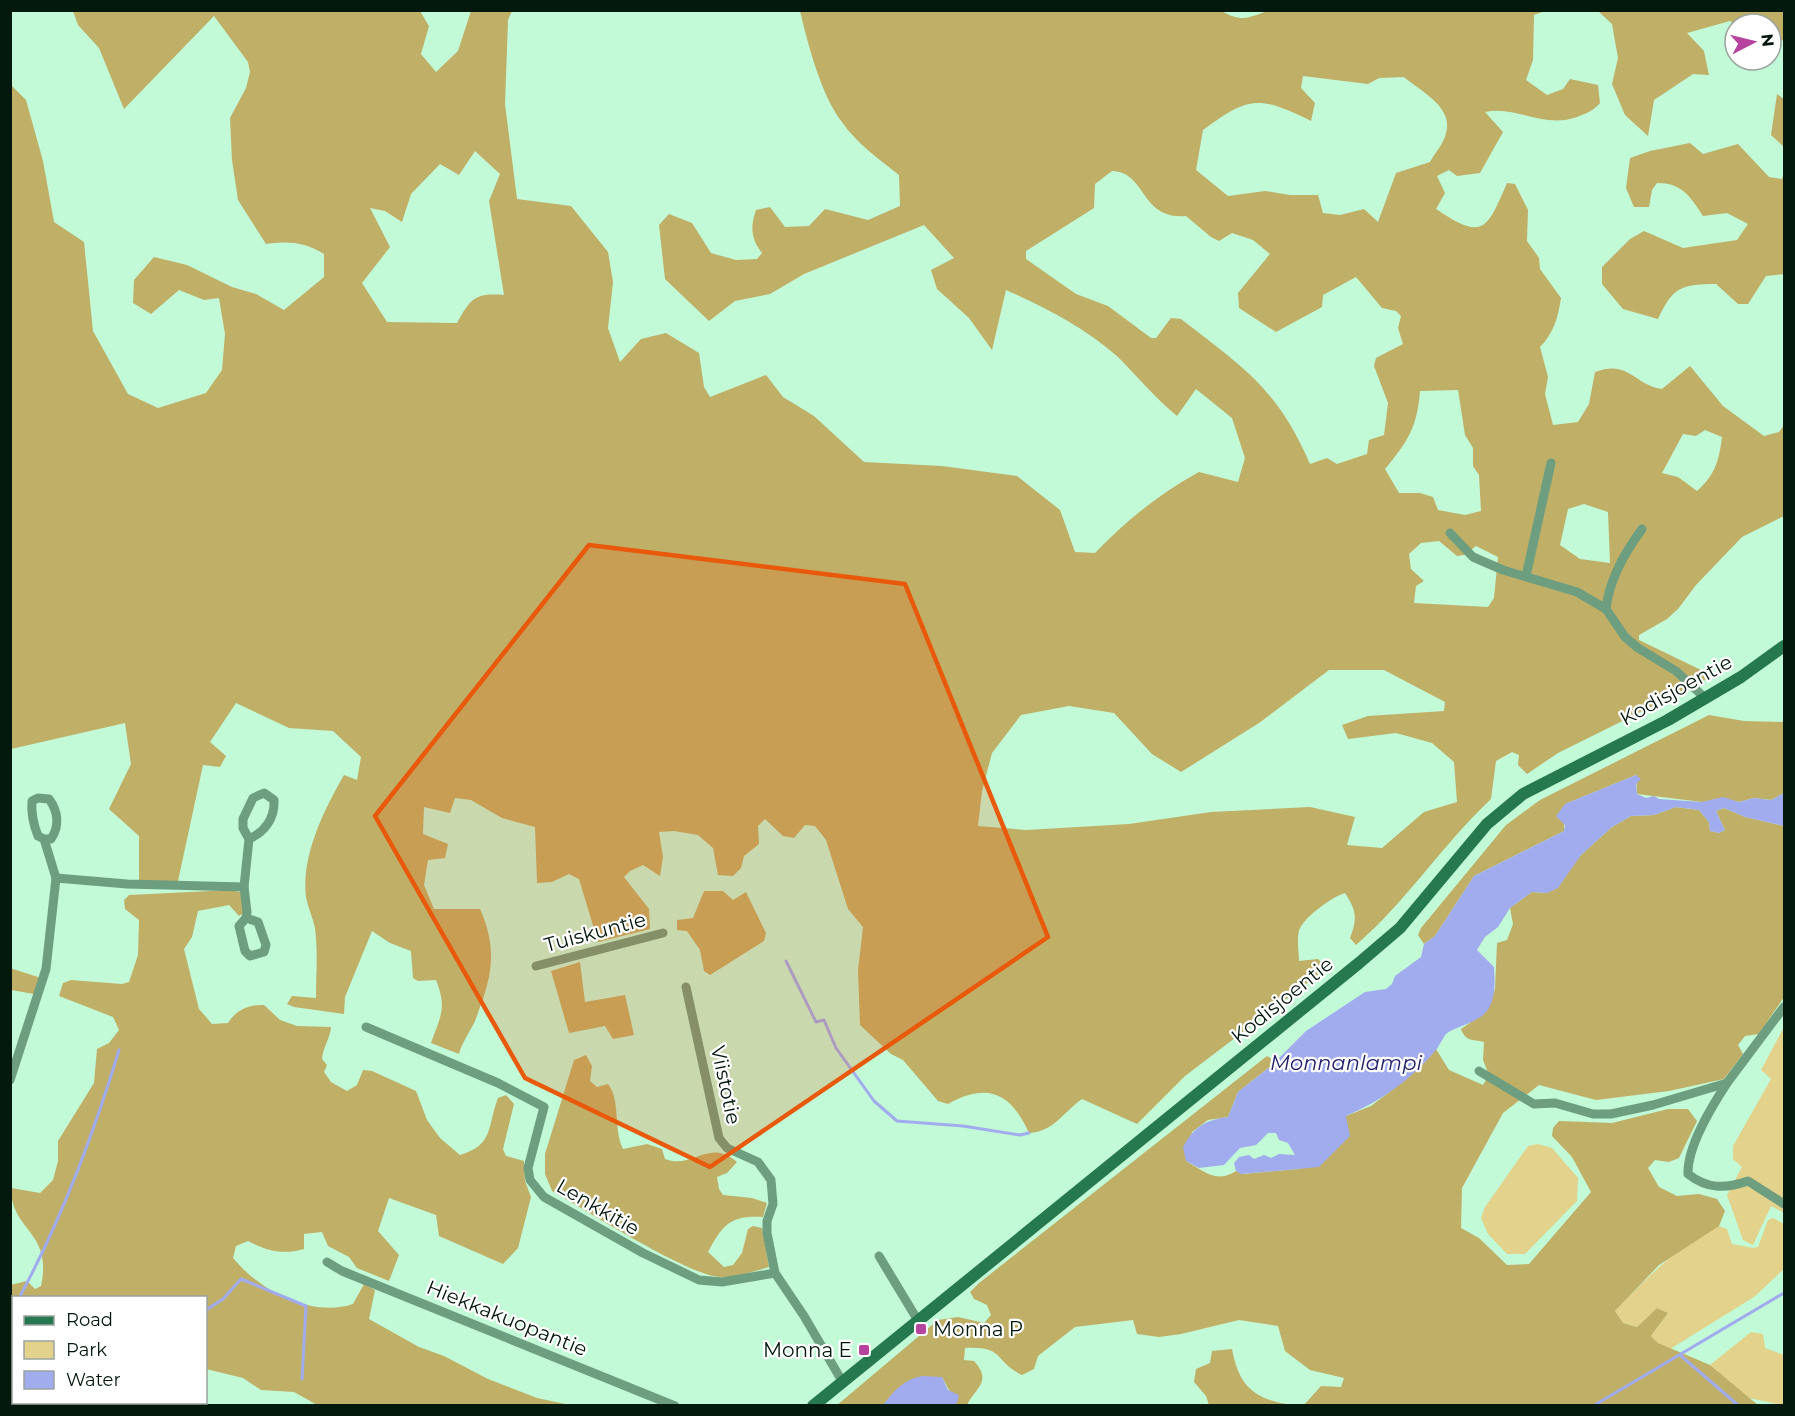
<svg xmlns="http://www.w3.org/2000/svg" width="1795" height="1416" font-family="Montserrat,sans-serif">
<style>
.green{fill:#e2d28b}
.forest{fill:#c0af67;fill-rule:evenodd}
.water{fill:#a1acee}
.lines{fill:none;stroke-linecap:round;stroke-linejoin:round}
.stream{stroke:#a1acee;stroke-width:3}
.street{stroke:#6d9e80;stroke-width:9}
.secondary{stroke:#26794e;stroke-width:12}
.marked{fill:#e8590c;fill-opacity:0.2;stroke:#e8590c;stroke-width:4.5;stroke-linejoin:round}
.poi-dot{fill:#b6449f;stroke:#fff;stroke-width:2}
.labels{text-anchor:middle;stroke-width:4.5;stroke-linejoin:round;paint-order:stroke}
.street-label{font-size:20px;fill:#04190d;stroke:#fff}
.poi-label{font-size:20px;fill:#04190d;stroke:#fff;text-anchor:start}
.water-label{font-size:21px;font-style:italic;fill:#23236c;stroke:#fff}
</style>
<rect width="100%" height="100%" fill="#c2f9d6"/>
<g class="green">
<path d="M1784,1027v186l-13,-7 -18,39 -10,-5 -16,-45 15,-28 -9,-8v-13l38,-67 -10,-9z"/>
<path d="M1538,1144l14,4 26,30 -1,23 -52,53h-18l-19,-20 -7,-16 4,-11 43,-61z"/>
<path d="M1773,1218l11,6v45l-30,28 -84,52 -12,-6 -7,-7 17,-23 -11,-5 -20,19 -14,-4 -8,-12c32,-33 62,-65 104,-85l8,3 5,15 21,4 5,-1 10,-27z"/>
<path d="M1751,1332l12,2 2,14 19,7 -1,50 -34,-7 -39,-33z"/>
</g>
<g class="forest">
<path d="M1220,10c29,18 34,0 60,0 88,0 176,1 265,1l-11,4 -1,45 -7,20 21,15 16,-6 7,-10 28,6 2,18c-7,8 -13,10 -23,14 -34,12 -61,-12 -92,-5l18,20 -23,41 -23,3 -8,-6 -12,6 8,17 -9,16c47,32 51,21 71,-26l8,1 13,26 -1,31 12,17 1,11 21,29c-3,19 -7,35 -21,49l8,30 -3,17 8,31 25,-3 11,-18 6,-32c34,-13 39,13 67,17l28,-23 33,40 41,30 15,-4 5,-7v91l-42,21 -46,48 -18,24 -11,10 -28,16v5l64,31 4,8 -149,74 -31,21 -9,-9 1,-10 -7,-3 -16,9 -5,38c-49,46 -84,102 -135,146l-6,-7c8,-20 6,-28 -5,-45 -13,4 -38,22 -45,35 -4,8 -1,24 -1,33l19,-2 9,9 -142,108 -48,48 -55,-25c-19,13 -28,33 -53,34 -18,-40 -41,-51 -81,-29l-10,-3 -35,-41 -12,-6 -31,-29 -2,-55 5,-43 -15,-18 -22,-69 -11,-14 -10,-1 -11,13 -11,-2 -18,-17 -7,7 1,18 -15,12 -3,12 -8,8 -15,-1 -5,-27 -15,-13 -24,-4 -15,1 4,25 -3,19 -17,-11 -13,6 -6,6 25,32 1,20 -52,13 -19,-63 -10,-5 -17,8 -15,1 -2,-56 -33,-9 -31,-18 -16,-2 -5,15 -26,-6 -1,27 25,10 -3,14 -17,2 -4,25 10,24h46c19,43 11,70 -5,112 -5,11 -13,21 -16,33l-28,-11c10,-28 16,-35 5,-63l-18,1 -5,-3 -2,-27 -21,-8 -18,-12 -27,66 -1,17 -50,-7 -7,-3 5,-8 24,2c0,-23 2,-47 -1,-70 -2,-10 -7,-20 -9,-31 -5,-41 18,-87 38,-122l13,5 4,-23 -28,-26 -44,-3 -53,-25 -26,39 16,14 -6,11 -17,-2 -25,116 -39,1v-46l-30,-27 22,-45 -6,-41 -114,26 -1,-665 16,16 17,61 11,61 30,20 9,89 35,63 30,14 48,-15 16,-23 3,-36 -6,-36 -15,2 -25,-10 -28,24 -18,-11 1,-23 20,-23 33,8 45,22 24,7 28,16 40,-33v-23c-20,-12 -35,-13 -58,-10l-28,-44 -6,-40 -2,-42 16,-30 4,-16 -2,-10 -34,-46 -90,93 -25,-61 -21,-23 -5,-14h347l9,15 -8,28 15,18 22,-21 13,-40h41l-4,9 -3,84 12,95 54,7 37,46 5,30 -5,46 12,34 21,-23 25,-6 33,20 5,34 6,10 56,-22 17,22 31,19 50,46 78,4 75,10 43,34 15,42 20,1c32,-33 64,-59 104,-81l39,10 7,-24 -13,-40 -36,-29 -19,27c-22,-18 -39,-39 -59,-59 -32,-29 -73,-50 -112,-67l-14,60 -23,-32 -32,-29 -6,-19 23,-12 -30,-33 -120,49 -34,20 -35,7 -26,20 -44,-42 -6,-54 10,-11 23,9 19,30 25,7 21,-1 5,-6c-11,-14 -12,-26 -6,-43l14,-3 15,20 24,-1 16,-17 43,11 32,-14 -1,-31c-20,-16 -42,-31 -57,-53 -21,-27 -34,-78 -42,-111zM1303,76l65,8 11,-6 25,-1c16,14 50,30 42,56 -2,10 -11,20 -16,29l-34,11 -18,49 -14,-13 -24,6 -17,-2 -5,-18h-28l-25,-4 -37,5 -32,-26 7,-40c47,-35 56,-34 108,-9l4,-18 -14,-15zM475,151l25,23 -11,27 15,94c-29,-2 -33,3 -47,28l-70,-1 -25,-39 28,-36 -20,-39 15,3 17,11 9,-28 29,-30 19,11zM1112,171c35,1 28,49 74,45l25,21 8,4 13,-8 21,7 17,14 -32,39 1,15 37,24 46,-25 1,-12 33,-18 26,31 14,3 5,5 -3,12 5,16 -27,14 -2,8 14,37 -4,32 -15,5 -2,14 -30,10 -10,-6 -17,6c-33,-76 -66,-96 -129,-145l-10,-1 -15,20h-5l-43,-32 -32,-12 -50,-35v-8l68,-43 1,-24zM1458,390l7,45 8,13v18l6,9 2,36 -16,4 -27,-5 -5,-13 -13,-4h-21l-14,-24c23,-28 32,-41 35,-78zM1705,430l17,7c-3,24 -7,38 -25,54l-19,-14 -16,-4 21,-39 13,2zM1584,504l24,8 2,51 -30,-4 -20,-14 8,-36zM1439,541l18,15 7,-1 12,-9 22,11 -4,41 -6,9 -74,-4 2,-17 8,-5 -13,-12 -2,-15 12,-11zM1329,670h55l61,32 -1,9 -76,5 -26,9 6,14 48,-6 36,10 22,19 3,40 -33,10 -42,36 -35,-3 8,-28 -45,-10 -99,5 -82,12 -103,6 -48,-4 4,-35 10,-38 29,-38 48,-9 45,7 38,41 29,18 78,-49z"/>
<path d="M1598,11h186v30l-13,-5v-12h-36l-5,-3 -43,12 17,18 5,24 -16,-1 -39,26 -6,36 -23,-21 -13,-31 6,-26 -6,-34z"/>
<path d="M1777,94l7,5v48l-13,-12z"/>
<path d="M1690,143l13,11 35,-10 31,33 13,2 2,-7v102l-18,2 -18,28h-10l-22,-20c-35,0 -43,3 -58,35l-35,-10 -21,-25v-17l28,-28 14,-8 39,17 54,-8 11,-16 -21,-11 -24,3c-13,-20 -21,-33 -46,-33l-5,7 -3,17h-15l-8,-19 4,-30 20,-7z"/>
<path d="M1709,715l35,6 40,1v71l-13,7 -17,-2 -15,4 -16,-4 -21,4 -65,-8 -1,-19 -71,29 -1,27 -90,45 -39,60 -11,8 -6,-9 3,-7 85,-103 34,-25z"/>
<path d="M1676,807l23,3 10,12 1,9 9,2 6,-3 -9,-19 8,-3 21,9 39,9v171l-25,37 -14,2 -7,9 5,9 -19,25 -55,12 -73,9 -57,-15 -36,28 -41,75 -1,40 18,10 28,27 22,-1 62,-72 -19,-35 -20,-21 1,-8 6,-7 53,2 56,-14h20l9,12 -18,37 -10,4 -14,-2 -7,8 11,19 18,9 22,-2 18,5 8,12 -6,15 -60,39 -44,46 8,12 14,4 20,-19 11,5 -17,23 7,7 52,22 48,40h-454l17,-19 20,1 3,-9 -34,-8 -25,-19 -7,-25 -39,-6 -58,14 -22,3 -22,-3 -4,-14 -58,7 -37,29 -4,13 -12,6c-29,-14 -16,-29 -57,-27l-1,12 10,1c19,21 1,27 -7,44h-16l5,-2 -14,-26 -57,27 2,1 -51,1 102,-86 20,-3 26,6 7,-8 -4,-10 -13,-6 -4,-7 9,-9 288,-227 5,3 -1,7 -33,26 -10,25 -20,3 -16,12 -6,29c18,10 30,23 50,10l6,3 56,-5 48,-53 25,-10 33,-25 32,-32 13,21 34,15 6,-10 -6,-15 1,-18c-12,-3 -18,0 -23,-13l26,-18 8,-22 2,-46 10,-3 6,-16 -3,-16 22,-16 15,1 34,-38 31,-28 19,-11 23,-1z"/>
<path d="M230,890l10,2 6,10v10l-7,4 -10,-11 -31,6 -6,26 -8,12 15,60 13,15 16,-1c8,-13 21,-19 36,-18l16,15 17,6 34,1c0,9 -8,20 -9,32l5,6 -3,7 7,10 16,9 10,-6 6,-15 9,1 44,20 11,29 13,18 20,17c34,-10 27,-28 38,-57l8,-3 8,9 -11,45 3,7 18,5 1,20 6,16 -13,51 -15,16 -64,-28 -3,-21 -47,-17 -11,33 21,24 -10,26 -32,-13 -8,-11 -21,-11 -6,-14 -18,2v15c-22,6 -37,2 -56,-8l-12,5 -3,12c26,32 78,60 120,46l11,-20 11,6 -6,29 50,28 25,9 44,23 49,19 33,7 -251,1 -25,-14 -33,-2 -18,-12 -37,-9v-71h-192l-1,51h-2l-1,-64 17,-4 8,8 6,-3c12,-56 -30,-54 -30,-98l29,5 13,-13 5,-19v-20l36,-58 3,-34 12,-6 10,-13 -6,-13 -54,-21 4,-13 8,-3 51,4 7,-2 9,-27 1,-35 -14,-11 -1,-9 5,-5z"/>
<path d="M704,891h19l10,9 13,-8 20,41 -2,8 -54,34 -6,-4 -4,-21 -13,-19 -10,-1v-10l16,-2z"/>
<path d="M580,962l5,40 40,-7 9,40 -21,4 -8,-13 -36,7 -18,-62z"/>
<path d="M10,968l31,10 -7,16 -23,-4z"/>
<path d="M586,1055l6,11 -2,15 7,6 11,-3c13,17 5,44 15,65l24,-5 15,5 3,10c27,11 44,-22 72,3l-10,11 -10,4 2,12 4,6 29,3 15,5 -4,14c-32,-2 -40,7 -55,35l16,15 9,-2 9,-12 6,-24 5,-3 9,2 7,39c-14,4 -34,11 -49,10 -33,-2 -134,-67 -168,-86l-7,-17v-20l29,-94z"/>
<path d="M1232,1349c7,38 23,51 61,56h-84l-3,-9 -12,-14 2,-13 14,-6 2,-12z"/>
</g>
<g class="water">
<path d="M1636,775l5,4 -5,5 1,10 9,4 8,-2 5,3 43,3 21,-5 16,5 15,-4 17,2 13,-7v33l-39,-9 -21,-9 -8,3 9,19 -6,3 -9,-2 -1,-9 -10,-12 -23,-3 -22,8 -23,1 -19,11 -31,28 -23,33 -11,5 -15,-1 -22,16 -12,19 -13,10 -8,13 17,17c1,13 2,34 -8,45 -9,11 -32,15 -40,22 -4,5 -6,11 -10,16 -24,29 -55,51 -90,66l4,20 -31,31 -78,7 -5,-3 -2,-8 5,-6 10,-2 5,4 10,-4 7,3 8,-4 16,1 -7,-12 -9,-3 -3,-7h-8l-12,12 -16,3 -16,17 -25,3 -13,-7 -3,-14c11,-20 22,-27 45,-30l10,-25 33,-26 35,-35 59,-39 21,-3 6,-5 3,-8 26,-19 3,-13 11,-8 39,-60 90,-45 1,-6 -9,-9 9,-12z"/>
<path d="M922,1376l20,1 6,13 11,5 -2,8 -6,3 -67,-2c10,-14 21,-25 38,-28z"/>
</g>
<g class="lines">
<g class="stream">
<path d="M786,961l30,61 8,-2 12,28 38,53 23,20 66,5 57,9 9,-2"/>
<path d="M19,1298c43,-79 74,-162 100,-248"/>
<path d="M206,1310l17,-11 18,-20 65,27 -4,73"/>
<path d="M10,1325l4,-17"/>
<path d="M1680,1355l59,51"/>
<path d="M92,1406l1,-4"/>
<path d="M1593,1406l191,-113"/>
</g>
<g class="street">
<path d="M1450,533l23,24 30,13 74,22 29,17 19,28 13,11 38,23 29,27"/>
<path d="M1526,576l25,-113"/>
<path d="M1606,609c3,-28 19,-57 36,-80"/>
<path d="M44,839h7c9,-13 7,-28 -2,-40l-11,-1 -6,3c-1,12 2,25 6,35l6,3 12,39"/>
<path d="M246,918l12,4 8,23 -2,7 -14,4 -5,-5 -6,-25 7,-8 1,-6 -3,-25 5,-48 -6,-11v-9l10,-21 11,-5 10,7c1,18 -9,32 -25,39"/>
<path d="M536,966l127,-33"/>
<path d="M686,987l33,151 8,10 31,14 13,18 2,24 -6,17v12l8,40 29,43 38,65"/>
<path d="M366,1027l132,56 46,24 -16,61 2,12 14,17 99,56 56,27 23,2 53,-9"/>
<path d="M1479,1071l55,33 21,-1 38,11h18l42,-9 74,-22 57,-76"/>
<path d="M10,1080l36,-111 10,-91 71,6 117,3"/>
<path d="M1727,1083c-15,23 -40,63 -39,91 19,15 37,15 60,7l36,23"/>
<path d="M879,1256l38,63"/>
<path d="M327,1262l15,9 333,135"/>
</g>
<path class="secondary" d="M813,1406l546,-443 41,-35 87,-104 36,-30 145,-74 73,-43 43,-31"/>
</g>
<path class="marked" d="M589,545l316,39 143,353 -338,230 -185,-89 -150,-262z"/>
<g class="poi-dot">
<rect x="915" y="1323" width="12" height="12" rx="3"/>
<rect x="858" y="1344" width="12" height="12" rx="3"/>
</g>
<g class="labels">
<g class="street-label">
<text transform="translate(1676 690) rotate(-29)" y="7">Kodisjoentie</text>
<text transform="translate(595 932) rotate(-15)" y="7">Tuiskuntie</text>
<text transform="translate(1282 1000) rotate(-39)" y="7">Kodisjoentie</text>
<text transform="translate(726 1085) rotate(78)" y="7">Viistotie</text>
<text transform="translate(598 1207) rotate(30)" y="7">Lenkkitie</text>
<text transform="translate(507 1318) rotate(22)" y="7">Hiekkakuopantie</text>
</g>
<g class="poi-label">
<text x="933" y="1336">Monna P</text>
<text x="852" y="1357" text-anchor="end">Monna E</text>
</g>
<g class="water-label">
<text x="1346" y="1070">Monnanlampi</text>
</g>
</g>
<rect width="1795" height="1416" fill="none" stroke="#04190d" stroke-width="24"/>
<rect x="12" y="1296" width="195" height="108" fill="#ffffff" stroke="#9ba39e" stroke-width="1.5"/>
<rect x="24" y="1316" width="30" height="9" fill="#26794e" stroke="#9ba39e" stroke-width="1.5"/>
<text x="66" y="1326" font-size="18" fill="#04190d">Road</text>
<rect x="24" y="1341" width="30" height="18" fill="#e2d28b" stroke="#9ba39e" stroke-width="1.5"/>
<text x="66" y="1356" font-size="18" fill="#04190d">Park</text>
<rect x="24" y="1371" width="30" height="18" fill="#a1acee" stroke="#9ba39e" stroke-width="1.5"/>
<text x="66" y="1386" font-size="18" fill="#04190d">Water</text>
<g transform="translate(1753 42) rotate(83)"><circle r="28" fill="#ffffff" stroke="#9ba39e" stroke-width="1.5"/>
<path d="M0-4.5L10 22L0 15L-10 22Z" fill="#b6449f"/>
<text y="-9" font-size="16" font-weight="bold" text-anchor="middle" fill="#04190d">N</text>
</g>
</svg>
